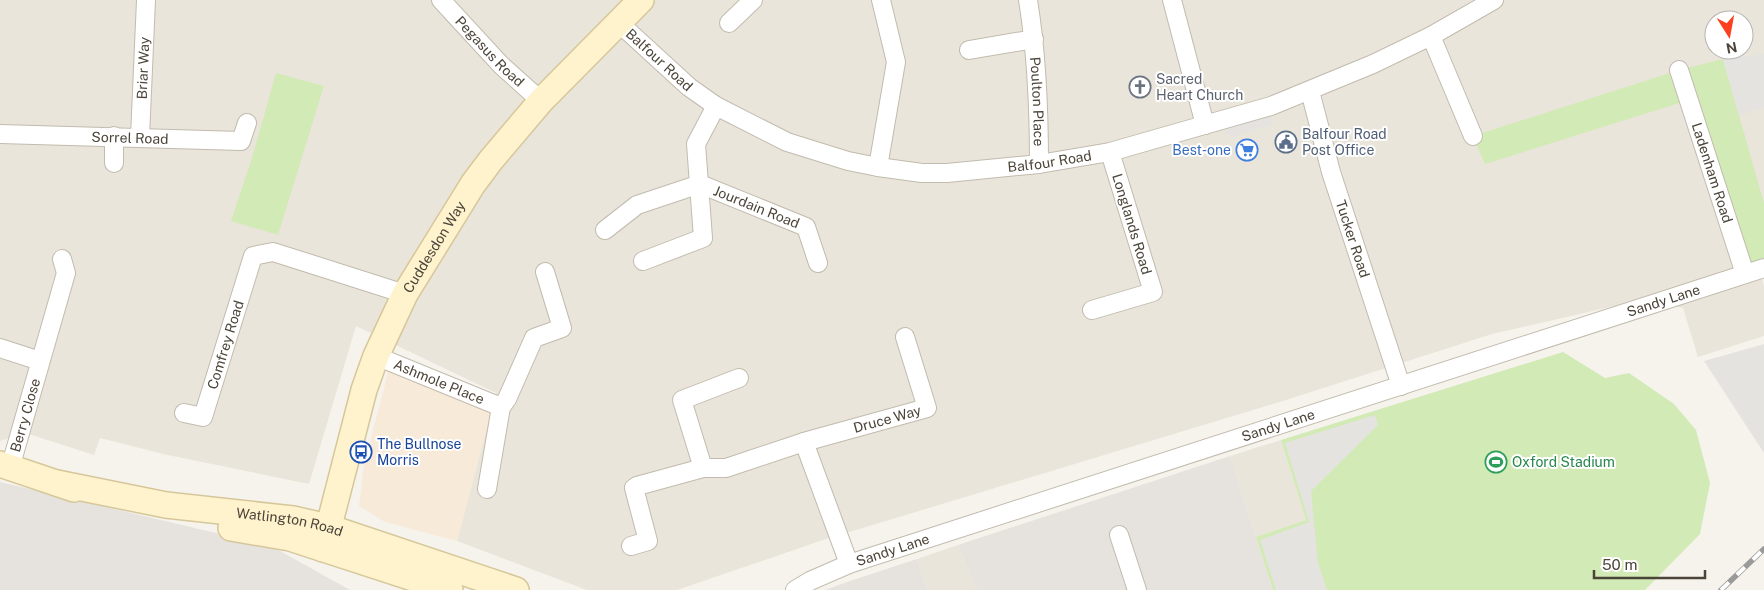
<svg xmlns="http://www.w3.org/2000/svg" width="1764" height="590" font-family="'Public Sans',sans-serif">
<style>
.residential{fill:#eae5da;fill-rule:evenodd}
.commercial{fill:#f7ead8}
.industrial{fill:#e6e2dd}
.grass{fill:#d2eab5}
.parking{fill:#e5e3e0}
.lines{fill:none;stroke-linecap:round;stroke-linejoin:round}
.street-casing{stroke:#c2bbae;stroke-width:20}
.secondary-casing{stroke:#d6c79b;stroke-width:28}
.street{stroke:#fff;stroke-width:18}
.secondary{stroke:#fff3cd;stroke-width:25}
.rail-casing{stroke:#9a9a9a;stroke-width:5.5}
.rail{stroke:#fff;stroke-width:4;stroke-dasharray:11;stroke-linecap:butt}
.labels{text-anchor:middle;stroke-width:4;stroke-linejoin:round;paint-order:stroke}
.street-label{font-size:14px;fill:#4b4439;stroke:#fff}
.worship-label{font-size:14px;fill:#5b616d;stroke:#fff;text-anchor:start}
.service-label{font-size:14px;fill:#4e5e75;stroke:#fff;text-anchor:start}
.shop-label{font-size:14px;fill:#366cbe;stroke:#fff;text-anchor:end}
.transit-label{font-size:14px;fill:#164399;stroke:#fff;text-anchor:start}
.leisure-label{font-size:14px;fill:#27864d;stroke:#fff;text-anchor:start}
</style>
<rect width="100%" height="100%" fill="#f6f3ec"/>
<g class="residential">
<path d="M0,0h1764v263l-5,2 5,21v50l-66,21 -15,-49 -42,-8 -149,34 -206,66 -463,140 -146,50h-90l-130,-49 39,-148 -140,-67 -47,158 -146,-30 -63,-16 -6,17 -81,-26 -4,9 -9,3zM1714,20h30v30h-30z"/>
<path d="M1281,440l25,80 -50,17 -26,-81z"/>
<path d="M958,545l19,45h-50l-10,-31z"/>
</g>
<path class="commercial" d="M390,365l101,47 -34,129 -72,-19 -26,-16 5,-41z"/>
<g class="industrial">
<path d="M1230,456l43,134h-296l-19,-45z"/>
<path d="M0,482l271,64 79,44h-350z"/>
<path d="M917,559l10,31h-102l22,-8z"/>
</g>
<g class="grass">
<path d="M1723,59l41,144v65l-19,6 -56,-174 -204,64 -12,-28 206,-66z"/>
<path d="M276,73l48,13 -46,149 -47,-14 21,-63z"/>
<path d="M1563,352l42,26 24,-5 45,31 22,26 14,53 -10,51 -55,56h-372l-17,-53 50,-17 -25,-80z"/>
</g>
<g class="parking">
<path d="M1764,54v54l-25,8 -16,-57z"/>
<path d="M1268,107l6,17 -41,13 -20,-14z"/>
<path d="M1764,344v109l-60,-92z"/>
<path d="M1375,415l3,10 -67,66 7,72 9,27h-51l-16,-50 49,-18 -24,-79z"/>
</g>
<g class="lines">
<g class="street-casing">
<g id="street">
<path id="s1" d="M441,0l60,65 40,36"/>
<path id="s2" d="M1028,0c9,55 11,109 11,164"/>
<path d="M1172,0l33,125"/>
<path id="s3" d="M618,22l71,65 27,19 71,36 61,19 30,6 44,6h25l92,-9 71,-12 161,-46 102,-42 58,-28 63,-36"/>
<path d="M729,23l24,-23"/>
<path d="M1431,36l42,100"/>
<path d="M969,50l65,-11"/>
<path id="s4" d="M1679,70l66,204"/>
<path id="s5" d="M1310,91l21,81 70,214"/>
<path id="s6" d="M0,134l241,7 6,-18"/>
<path d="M114,136v27"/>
<path id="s7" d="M140,137l6,-137"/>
<path d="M878,167l18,-105 -15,-62"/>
<path id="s8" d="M605,230l32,-25 63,-21 106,43 12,36"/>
<path d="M643,261l60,-23 -7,-94 20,-38"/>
<path d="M1092,310l61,-18 -43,-140"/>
<path d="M0,348l40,13"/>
<path id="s9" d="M376,356l125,51 -14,82"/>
<path d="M501,407l6,-8 27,-61 28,-10 -17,-56"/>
<path id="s10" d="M184,413l19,4 50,-161 20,-4 132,42"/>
<path d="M804,442l45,122"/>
<path id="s11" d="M10,468l56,-195 -4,-14"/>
<path d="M703,468l-21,-68 57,-22"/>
<path d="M1119,535l18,55"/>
<path id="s12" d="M631,546l17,-5 -14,-53 3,-2 66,-18h23l78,-26 123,-34 -22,-71"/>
<path id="s13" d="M795,590l15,-9 39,-17 915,-296"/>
</g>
</g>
<g class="secondary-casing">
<g id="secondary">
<path d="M0,464l74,25"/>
<path id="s14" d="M57,483l109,22 127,14 35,8 188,63"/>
<path d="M231,528l59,10 160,52"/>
<path id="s15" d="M323,549l41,-159 12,-34 29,-62 68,-110 18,-24 50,-59 100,-101"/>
</g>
</g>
<use href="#street" class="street"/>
<use href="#secondary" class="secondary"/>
<g class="rail-casing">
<path id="rail" d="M1721,590l43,-41"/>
</g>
<use href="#rail" class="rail"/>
</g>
<defs>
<g id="church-ring" transform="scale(1.125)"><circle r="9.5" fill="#fff" stroke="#6b7280" stroke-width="1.5"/><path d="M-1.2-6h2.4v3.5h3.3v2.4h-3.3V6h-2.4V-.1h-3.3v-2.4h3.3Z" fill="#6b7280"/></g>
<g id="civic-ring" transform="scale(1.125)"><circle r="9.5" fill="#fff" stroke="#5c6f8a" stroke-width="1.5"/><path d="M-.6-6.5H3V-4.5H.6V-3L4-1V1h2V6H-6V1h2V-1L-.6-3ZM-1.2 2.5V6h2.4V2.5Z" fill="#5c6f8a"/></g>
<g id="supermarket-ring" transform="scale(1.125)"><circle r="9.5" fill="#fff" stroke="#3f7fe0" stroke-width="1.5"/><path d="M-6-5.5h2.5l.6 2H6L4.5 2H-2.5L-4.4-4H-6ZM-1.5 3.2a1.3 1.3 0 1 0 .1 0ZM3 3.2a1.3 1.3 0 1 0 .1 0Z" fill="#3f7fe0"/></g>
<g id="bus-ring" transform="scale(1.125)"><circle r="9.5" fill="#fff" stroke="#1a4fb4" stroke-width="1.5"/><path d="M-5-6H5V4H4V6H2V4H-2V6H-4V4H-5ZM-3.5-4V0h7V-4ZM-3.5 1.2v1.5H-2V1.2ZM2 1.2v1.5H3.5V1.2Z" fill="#1a4fb4"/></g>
<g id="stadium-ring" transform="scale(1.125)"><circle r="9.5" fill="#fff" stroke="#2e9e5b" stroke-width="1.5"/><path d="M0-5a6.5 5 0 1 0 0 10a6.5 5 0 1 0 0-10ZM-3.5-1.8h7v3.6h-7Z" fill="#2e9e5b"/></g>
</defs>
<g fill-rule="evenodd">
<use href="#church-ring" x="1140" y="87"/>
<use href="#civic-ring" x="1286" y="142"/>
<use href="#supermarket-ring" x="1247" y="150"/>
<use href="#bus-ring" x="361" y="452"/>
<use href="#stadium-ring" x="1496" y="462"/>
</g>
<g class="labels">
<g class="street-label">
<text dy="5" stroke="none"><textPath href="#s1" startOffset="71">Pegasus Road</textPath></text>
<text dy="5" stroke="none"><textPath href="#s3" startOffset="56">Balfour Road</textPath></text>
<text dy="5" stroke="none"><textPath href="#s7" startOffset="69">Briar Way</textPath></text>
<text dy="5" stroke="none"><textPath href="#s2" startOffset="102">Poulton Place</textPath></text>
<text dy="5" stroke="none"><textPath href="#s6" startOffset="130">Sorrel Road</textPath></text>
<text dy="5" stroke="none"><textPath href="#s3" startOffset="476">Balfour Road</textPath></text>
<text dy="5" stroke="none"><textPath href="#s4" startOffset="108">Ladenham Road</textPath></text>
<text dy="5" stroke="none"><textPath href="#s8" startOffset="168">Jourdain Road</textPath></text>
<text transform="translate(1132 224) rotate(73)" y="5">Longlands Road</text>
<text dy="5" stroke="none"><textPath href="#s5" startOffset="154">Tucker Road</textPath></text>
<text dy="5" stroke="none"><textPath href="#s15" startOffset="324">Cuddesdon Way</textPath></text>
<text dy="5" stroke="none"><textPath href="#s13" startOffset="916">Sandy Lane</textPath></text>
<text dy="5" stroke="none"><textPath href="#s10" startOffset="95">Comfrey Road</textPath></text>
<text dy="5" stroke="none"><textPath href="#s9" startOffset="68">Ashmole Place</textPath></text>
<text dy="5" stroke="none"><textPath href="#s11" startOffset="55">Berry Close</textPath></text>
<text dy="5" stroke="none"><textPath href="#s12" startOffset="336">Druce Way</textPath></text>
<text dy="5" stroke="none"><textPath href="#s13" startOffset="511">Sandy Lane</textPath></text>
<text dy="5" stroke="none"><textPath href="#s14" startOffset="236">Watlington Road</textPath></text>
<text dy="5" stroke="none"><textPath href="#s13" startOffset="106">Sandy Lane</textPath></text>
</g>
<g class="worship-label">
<text x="1156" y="84">Sacred<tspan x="1156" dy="16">Heart Church</tspan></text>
</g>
<g class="service-label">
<text x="1302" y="139">Balfour Road<tspan x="1302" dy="16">Post Office</tspan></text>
</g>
<g class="shop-label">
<text x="1231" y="155">Best-one</text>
</g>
<g class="transit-label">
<text x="377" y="449">The Bullnose<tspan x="377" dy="16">Morris</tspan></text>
</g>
<g class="leisure-label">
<text x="1512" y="467">Oxford Stadium</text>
</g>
</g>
<g transform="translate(1729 35) rotate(169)"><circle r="24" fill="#ffffff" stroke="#b7b4b0"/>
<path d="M0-4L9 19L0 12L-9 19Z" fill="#fc3f1d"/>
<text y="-8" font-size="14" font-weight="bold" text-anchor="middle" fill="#4b4439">N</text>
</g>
<path d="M1594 570v8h111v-8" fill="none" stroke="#4b4439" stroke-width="2.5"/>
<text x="1602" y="570" font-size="15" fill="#4b4439" stroke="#ffffff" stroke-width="4" paint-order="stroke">50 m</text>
</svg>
